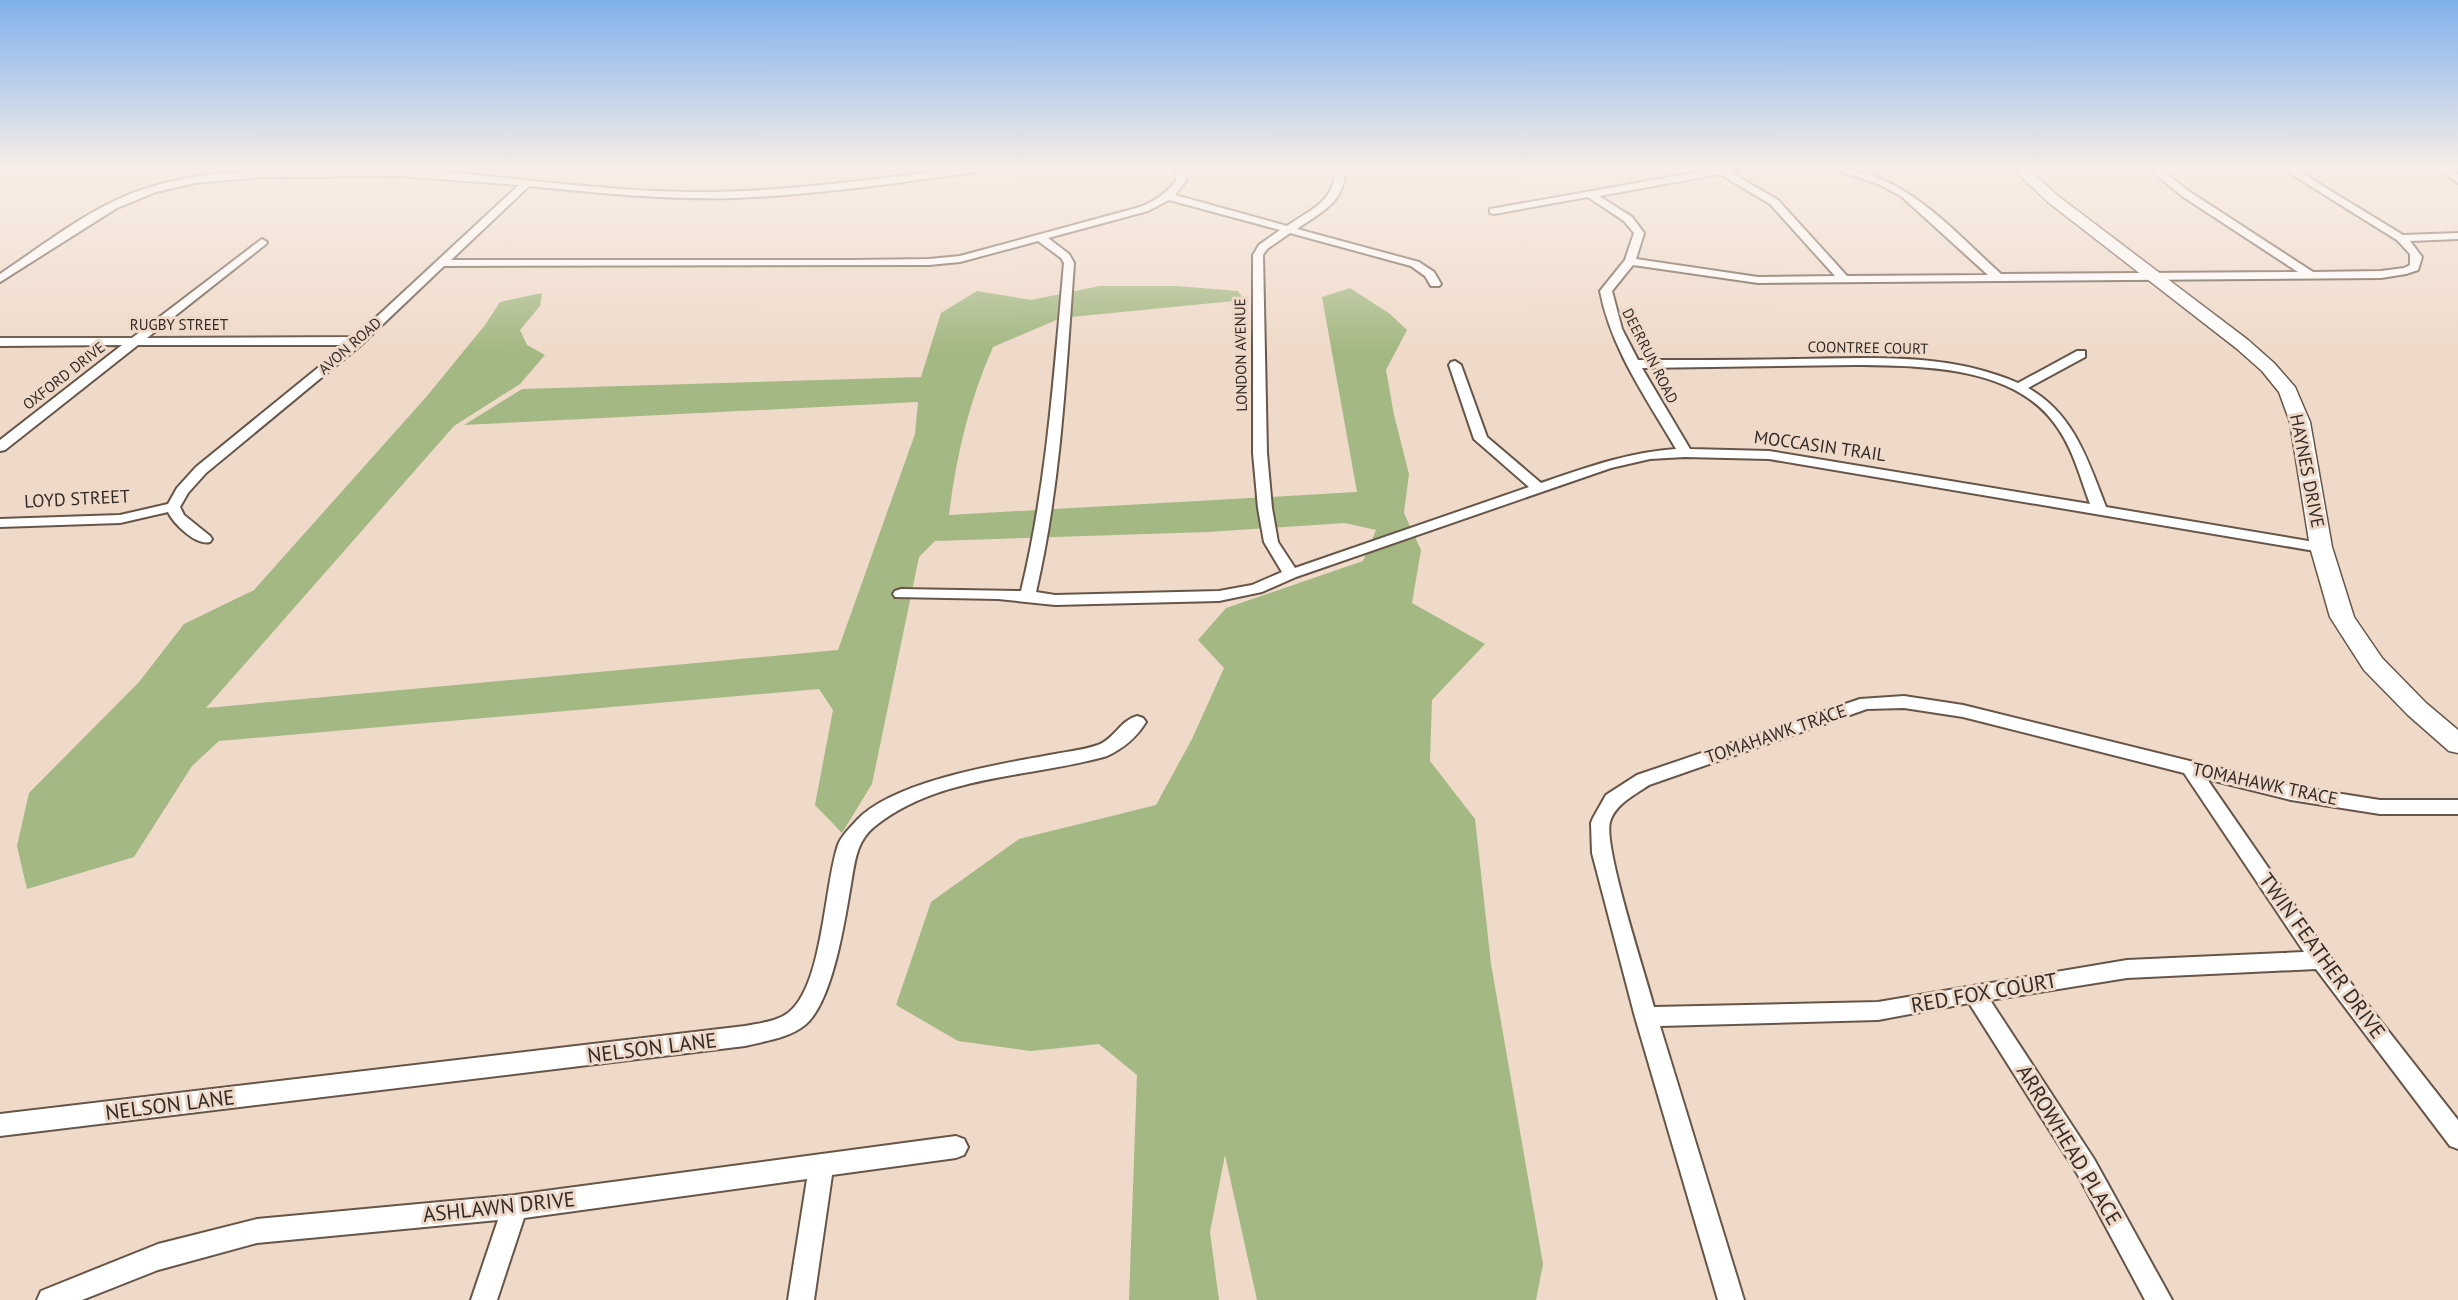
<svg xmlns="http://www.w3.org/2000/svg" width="2458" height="1300" font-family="'PT Sans',sans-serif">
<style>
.green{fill:#a3b882}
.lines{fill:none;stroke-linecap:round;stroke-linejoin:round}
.street-casing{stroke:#675547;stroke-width:4}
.secondary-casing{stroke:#675547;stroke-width:3}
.street{fill:#fff;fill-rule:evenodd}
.secondary{fill:#fff;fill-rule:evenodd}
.labels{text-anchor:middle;stroke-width:6;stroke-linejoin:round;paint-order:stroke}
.far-street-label{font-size:15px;fill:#322a24;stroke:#efdaca}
.street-label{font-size:18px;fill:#322a24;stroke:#efdaca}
.near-street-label{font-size:21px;fill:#322a24;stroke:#efdaca}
</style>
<rect width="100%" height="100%" fill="#efdaca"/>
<path class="green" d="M1100,286h77l61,5 6,9 -183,18 -68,29c-24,54 -37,110 -44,168l408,-23 -35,-195 28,-9 40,26 17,16 -21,40 8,45 15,59 -5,39 17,37 -9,53 73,41 -53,56 -2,61 45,58 16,145 52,300 -7,36h-279l-32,-145 -15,77 9,68h-90l8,-225 -38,-31 -68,7 -73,-10 -62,-36 35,-103 88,-63 137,-34 36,-66 32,-71 -26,-28 28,-32 137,-47 13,-31 -31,-7 -137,9 -273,9 -16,16 -47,227 -30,49 -27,-28 18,-95 -14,-21 -600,52 -27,25 -58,91 -107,32 -10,-43 12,-53 110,-111 45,-58 70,-34 173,-194 58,-71 15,-23 42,-9 -2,13 -20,24 7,15 18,10 -25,29 -66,42 -248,282 632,-58 77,-216 3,-32 -454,23 58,-36 399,-12 20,-64 36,-22 54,9z"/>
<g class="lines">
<g class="street-casing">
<g id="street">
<path d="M954,169h27l-5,3c-80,11 -160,23 -241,26 -69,2 -137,-5 -206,-12l-78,74h403l75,-1 31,-3 180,-49c15,-6 26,-13 36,-26l-1,-12h10l1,12 -11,14 112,31c24,-17 48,-24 48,-57h10c0,34 -23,42 -48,60l122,33 15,10 7,12 -2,2h-8l-6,-10 -14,-10 -121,-33 -23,16 -4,6 4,198 5,55 6,34 17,26 234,-81 -55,-48 -25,-74 2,-3 4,-1 6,4 26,72 54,46c44,-15 88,-31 135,-34 -29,-50 -65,-100 -76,-158l25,-31 9,-27 -10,-12 -36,-24 -94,17 -4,-1v-4l226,-40h22l-8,3 48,28 69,76 141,-1 -87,-79 -23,-12 -44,-15c68,0 120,63 167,105l297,-2 -116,-76 -33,-27h11l30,23 123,80 68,-1 23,-3 6,-3v-11l-13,-14 -114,-71h12l108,66 55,-2v6l-48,2 12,16 -4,13 -12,4 -25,4 -623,5 -125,-18 -21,26 10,38 16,31c52,0 103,0 155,-1 75,-1 155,-7 225,24l59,-32h8v6l-57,31c46,26 60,73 78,119l220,37 3,3 -3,3 -5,2 -552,-93 -84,-2 -35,2 -39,9 -315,109 -34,15 -43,9 -164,4 -57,-6 -103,-2 -2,-3 2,-3 6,-2 120,2c26,-107 33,-218 43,-328l-3,-5 -23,-17 -78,21 -31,3 -485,1 -82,78 -156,129 -18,20 -8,14 4,8 26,21 2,3 -2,3c-14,4 -36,-18 -42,-30l-48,11 -120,4v-8l120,-4 48,-11 9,-16 19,-21 150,-122h-208l-133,105 -5,1v-11l122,-95 -122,1v-8h132l130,-99 5,3 -1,2 -119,94 208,-1 164,-152 -119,-9 -139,1 -66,6 -39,9 -39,16 -117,74v-8c42,-28 83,-61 130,-80 59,-23 123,-24 185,-24 43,0 86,-1 128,2 71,6 141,16 212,19 100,5 200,-9 299,-22zM1720,174l50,30 65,72 -77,1 -122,-18 8,-26 -12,-16 -33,-21zM1169,200l111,30 -21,15 -6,10v198l5,55 6,34 18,30 -30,13 -33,6 -164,4 -19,-3c25,-108 30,-219 38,-329l-5,-9 -21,-16 100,-27zM1855,365c66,1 157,0 200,59 18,24 25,53 35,80l-321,-53 -79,-2 -48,-81z"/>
<path d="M2438,169h11l9,6v8z"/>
<path d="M1904,696l59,9 328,81 89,14h78v14h-78l-89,-14 -84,-21 121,175 130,166v29l-8,-3 -134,-177 -189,9 -137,22 104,159 78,141h-27l-67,-125 -109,-172 -91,17 -218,6 84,274h-26l-83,-283 -43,-164 -1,-30 2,-5 13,-23 31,-20 223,-76zM1904,708l59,9 221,56 120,179 -177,8 -249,42 -224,5c-8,-31 -51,-161 -44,-185 5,-18 25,-27 39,-37l218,-76z"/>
<path d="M1137,716l6,2 3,4c-10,16 -22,26 -39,34 -76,22 -168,18 -233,71 -18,15 -19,35 -23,57 -6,35 -18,118 -46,141 -16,13 -40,16 -60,21l-745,90v-22l745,-88c14,-3 31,-4 43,-13 35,-26 36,-127 50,-168 3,-9 13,-18 19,-25 36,-38 137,-55 187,-64 18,-4 37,-5 54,-11 16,-6 23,-25 39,-29z"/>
<path d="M956,1136l8,3 4,8 -4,8 -8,3 -124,17 -18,125h-26l19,-121 -283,39 -27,82h-26l27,-80 -241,23 -99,27 -76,30h-45l4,-9 117,-47 99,-25 258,-24z"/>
</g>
</g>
<g class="secondary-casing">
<path id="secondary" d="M2013,169h15l30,27 190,144 26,23 21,24 15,35 22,125 22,70 28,41 44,45 32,27v23l-9,-2 -41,-36 -44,-45 -34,-53 -20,-70 -20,-125 -11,-30 -17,-21 -26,-23 -188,-146z"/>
</g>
<use href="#street" class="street"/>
<use href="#secondary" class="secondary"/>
</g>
<linearGradient id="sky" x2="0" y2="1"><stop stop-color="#80b1ec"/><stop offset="0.48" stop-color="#f8eee7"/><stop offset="1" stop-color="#f8eee7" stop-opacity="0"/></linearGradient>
<rect width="2458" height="351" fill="url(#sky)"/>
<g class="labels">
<g class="far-street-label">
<text x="179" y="330">RUGBY STREET</text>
<text transform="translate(350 346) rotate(-41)" y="5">AVON ROAD</text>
<text transform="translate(1868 348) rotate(1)" y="5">COONTREE COURT</text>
<text transform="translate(1241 355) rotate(-91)" y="5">LONDON AVENUE</text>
<text transform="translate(1650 356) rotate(63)" y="5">DEERRUN ROAD</text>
<text transform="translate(64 376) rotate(-38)" y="5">OXFORD DRIVE</text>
</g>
<g class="street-label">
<text transform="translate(1820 446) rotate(8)" y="6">MOCCASIN TRAIL</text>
<text transform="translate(2307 471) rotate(79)" y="6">HAYNES DRIVE</text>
<text transform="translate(77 499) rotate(-3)" y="6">LOYD STREET</text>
<text transform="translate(1776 734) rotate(-19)" y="6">TOMAHAWK TRACE</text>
<text transform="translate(2265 784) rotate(12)" y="6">TOMAHAWK TRACE</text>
</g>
<g class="near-street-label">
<text transform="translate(2322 956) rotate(54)" y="7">TWIN FEATHER DRIVE</text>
<text transform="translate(1984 993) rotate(-10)" y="7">RED FOX COURT</text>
<text transform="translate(652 1048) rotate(-7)" y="7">NELSON LANE</text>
<text transform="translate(170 1105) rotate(-7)" y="7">NELSON LANE</text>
<text transform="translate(2069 1145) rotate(59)" y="7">ARROWHEAD PLACE</text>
<text transform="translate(499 1207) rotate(-6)" y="7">ASHLAWN DRIVE</text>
</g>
</g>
</svg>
